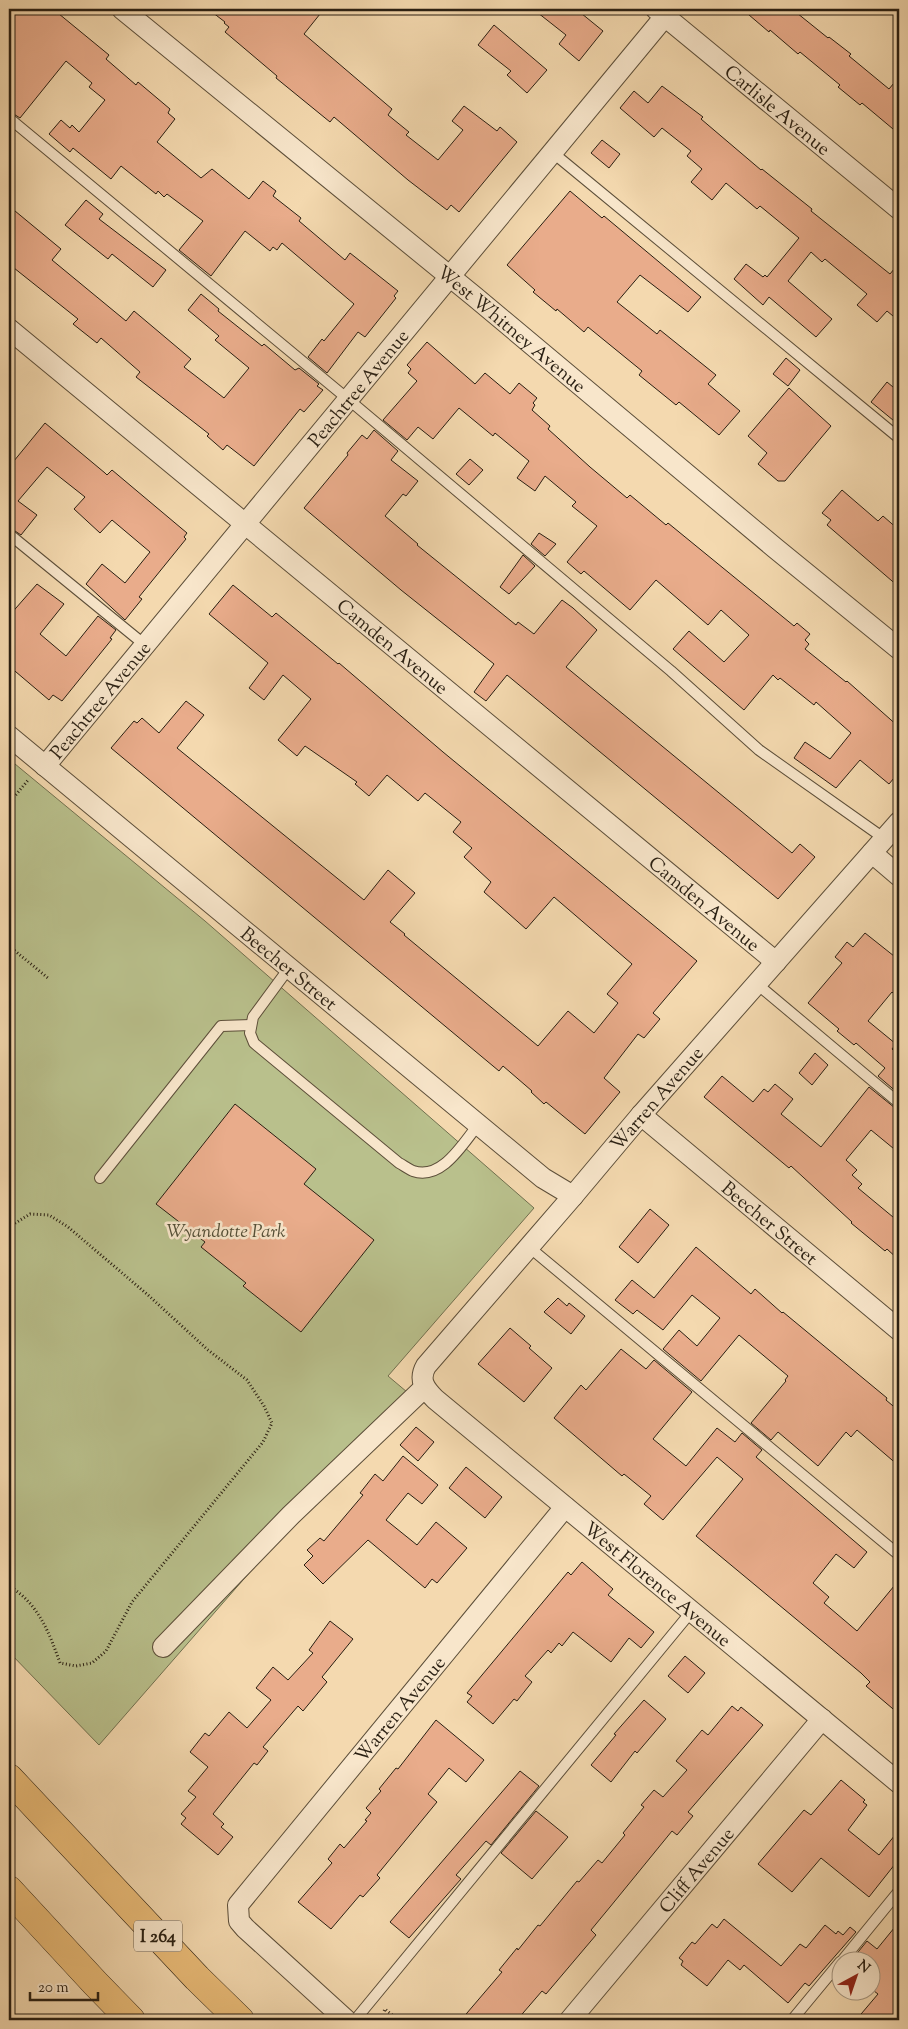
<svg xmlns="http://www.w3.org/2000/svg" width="908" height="2029" font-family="'Sorts Mill Goudy',serif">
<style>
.green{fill:#b9c08c;stroke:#71704f}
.building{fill:#e9ac8b;stroke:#291f12}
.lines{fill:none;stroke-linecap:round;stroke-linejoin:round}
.lane-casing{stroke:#5c4e39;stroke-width:12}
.street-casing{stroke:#5c4e39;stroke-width:22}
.highway-casing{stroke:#291f12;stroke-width:29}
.path{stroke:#291f12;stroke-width:3;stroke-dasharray:1 2.5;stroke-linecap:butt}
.lane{stroke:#f8e6cb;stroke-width:10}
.street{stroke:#f8e6cb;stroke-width:20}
.highway{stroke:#eabc78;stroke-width:28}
.labels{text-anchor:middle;stroke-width:5;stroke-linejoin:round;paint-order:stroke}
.shield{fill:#f8e6cb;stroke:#675b4a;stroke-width:1}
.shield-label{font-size:18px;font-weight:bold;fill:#291f12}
.street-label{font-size:19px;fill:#291f12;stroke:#f8e6cb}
.park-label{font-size:19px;font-style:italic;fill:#544f37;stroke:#f8e6cb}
</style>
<rect width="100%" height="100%" fill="#f4d9af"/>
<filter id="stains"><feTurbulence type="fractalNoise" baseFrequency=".004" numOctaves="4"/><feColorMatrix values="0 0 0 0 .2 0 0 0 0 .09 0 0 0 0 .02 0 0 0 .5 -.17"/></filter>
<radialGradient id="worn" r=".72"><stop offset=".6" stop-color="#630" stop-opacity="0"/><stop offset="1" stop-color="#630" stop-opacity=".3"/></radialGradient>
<path class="green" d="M9,759l196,162 329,287 -146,168 19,16 -308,353 -90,-93z"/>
<g class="building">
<path d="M14,9h39l56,46 -3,4 30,26 2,-3 32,27 -2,4 7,6 -18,23 44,36 11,-9 37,30 14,-18 13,10 -3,5 28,22 -2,3 46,39 5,-7 48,38 -4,5 2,2 -31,39 -7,-5 -31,41 -19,-16 14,-18 2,2 30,-37 -72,-61 -5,7 -4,-3 -3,4 -25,-20 -34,45 -32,-26 24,-29 -36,-27 -3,3 -6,-6 -2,3 -35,-28 -10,13 -38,-31 -3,4 -21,-18 12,-14 9,8 2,-3 7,7 26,-32 -16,-13 3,-4 -26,-22 -46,57 -11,-7v-96z"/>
<path d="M208,9h116l-20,25 88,75 -4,6 21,17 -3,3 32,25 25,-30 -11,-9 12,-15 33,25 3,-4 17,15 -58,70 -8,-7 -4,5 -39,-30 -74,-63 -4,5 -54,-44 1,-2 -52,-44 4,-5 -5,-4 1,-1z"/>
<path d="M533,9h43l27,22 -24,30 -20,-17 7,-9z"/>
<path d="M742,9h50l36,29 1,-1 22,17 -2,2 40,33 10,-12v57l-37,-31 -2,2 -22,-18 2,-2 -40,-33 -2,2 -28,-24 -1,2z"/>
<path d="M494,25l53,45 -20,23 -20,-18 4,-4 -33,-26z"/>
<path d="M662,86l41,31 -2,2 60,51 1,-1 50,40 -1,2 79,63 9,-11v58l-12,-10 -10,11 -20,-17 10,-11 -42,-35 -3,3 -11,-10 -23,29 44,38 -16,18 -47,-40 -6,8 -29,-26 12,-15 17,13 2,-2 2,2 32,-39 -39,-32 -3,3 -31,-26 -14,17 -21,-18 11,-13 -15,-13 4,-5 -29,-23 -8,9 -34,-29 14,-17 14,12z"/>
<path d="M602,140l18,14 -11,14 -18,-15z"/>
<path d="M570,191l32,27 2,-2 97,81 -13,15 -48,-37 -23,27 40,32 3,-4 56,45 -8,9 32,27 -21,24 -40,-33 -3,3 -37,-30 3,-4 -54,-44 -4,5 -27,-23 -1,2 -23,-19 2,-2 -28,-25z"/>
<path d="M86,200l17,14 -4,5 67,51 -13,17 -41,-33 -4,5 -43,-34z"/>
<path d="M9,206l52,43 -9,11 74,61 8,-10 57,48 -7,8 40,31 25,-30 -34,-28 4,-4 -31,-26 13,-16 18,15 -1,2 44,35 2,-2 31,26 4,-2 20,16 -2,2 6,4 -19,22 -4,-3 -46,57 -27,-21 -4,5 -16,-14 2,-2 -73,-57 4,-5 -39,-34 -4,5 -24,-19 5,-5 -69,-55z"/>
<path d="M427,342l48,42 10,-11 25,21 9,-11 18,15 -4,5 2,2 -3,5 18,16 -2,3 42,38 37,31 3,-3 36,30 2,-2 126,103 3,-3 13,11 -5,6 4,4 -4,5 41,33 1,-1 52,46v45l-10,12 -29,-24 -24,28 -42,-30 11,-16 25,17 21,-26 -35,-31 -2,3 -34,-27 -2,2 -5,-5 -29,35 -71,-61 16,-18 35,31 25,-27 -28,-25 -13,15 -52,-45 -26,30 -46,-39 -3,3 -14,-12 30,-36 -25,-20 4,-4 -31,-26 -10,15 -18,-13 12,-17 -34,-28 -2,3 -34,-28 -26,31 -15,-12 -11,13 -24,-20 34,-39 -9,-8 3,-4 -4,-4z"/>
<path d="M786,358l14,12 -12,16 -15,-12z"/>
<path d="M887,382l12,10v33l-28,-23z"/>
<path d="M789,388l42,38 -46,55h-7l-20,-17 9,-11 -19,-17z"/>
<path d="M45,423l60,50 2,2 5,-5 75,63 -3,4 2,2 -47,58 3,2 -17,21 -39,-36 16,-20 23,19 25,-31 -38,-32 -12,13 -26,-24 11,-12 -38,-30 -29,34 19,14 -16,20 -12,-8v-60z"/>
<path d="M374,430l24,21 -7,9 27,21 -12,15 -3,-2 -18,22 33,28 -1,1 99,80 2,-3 16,12 28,-34 11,8 24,22 -31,37 226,186 8,-9 15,13 -37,42 -271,-224 -21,26 -12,-9 20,-28 -93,-74 -97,-82 44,-53 -1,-2 15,-18 5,4z"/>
<path d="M470,459l13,11 -14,15 -13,-11z"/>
<path d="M842,490l36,31 5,-5 16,14v57l-72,-62 4,-5 -9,-7z"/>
<path d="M539,533l17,11 -11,12 -14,-12z"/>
<path d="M523,555l12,11 -26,28 -9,-7z"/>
<path d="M37,584l27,20 -24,30 26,22 32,-40 18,14 -6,8 2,1 -50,62 -9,-6 -4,5 -40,-34v-50z"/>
<path d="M233,585l39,32 4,-4 62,51 1,-1 104,89 254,209 -44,52 7,6 -16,19 -6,-4 -34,44 16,14 -35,42 -39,-32 -2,2 -13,-12 1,-1 -29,-25 -4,5 -388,-323 23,-27 3,2 5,-5 17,15 27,-32 18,14 -27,33 187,152 24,-30 27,23 -25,29 15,12 -1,1 134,111 30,-35 26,22 24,-30 -11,-9 25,-30 -78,-67 -28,32 -42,-37 7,-10 -27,-25 8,-9 -19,-16 8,-10 -36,-29 -7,8 -31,-26 -18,21 -14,-12 2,-2 -52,-36 -8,10 -19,-16 33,-41 -28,-24 -19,25 -15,-12 19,-25 -59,-49z"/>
<path d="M865,933l34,27v39l-7,-7 -24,29 28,23 -4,5 5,5 2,-3v43l-21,-18 7,-8 -29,-25 -2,2 -17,-14 2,-2 -31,-26 34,-40 -7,-6 12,-15 6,5z"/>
<path d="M815,1053l13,12 -16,20 -13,-12z"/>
<path d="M722,1076l31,26 11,-13 4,3 7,-8 18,15 -12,15 40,33 48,-60 26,21 4,2v43l-28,-23 -25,30 11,10 -5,5 10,9 -4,4 41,34v38l-12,-11 -2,2 -34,-28 1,-1 -61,-56 -2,2 -85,-71z"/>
<path d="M235,1104l81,65 -12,15 70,56 -73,92 -58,-46 3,-3 -45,-36 4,-5 -49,-38z"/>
<path d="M650,1209l19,16 -31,38 -19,-16z"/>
<path d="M696,1247l55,47 4,-5 27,24 1,-1 104,86 -1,2 13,11v55l-42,-36 -6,7 -5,-5 -28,34 -40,-34 -7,8 -20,-17 35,-42 -1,-1 3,-4 -49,-41 -38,46 -38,-32 16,-19 18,16 23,-28 -28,-23 -29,35 -26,-20 -4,4 -18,-14 17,-20 22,18z"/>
<path d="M558,1298l9,8 2,-3 16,13 -14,18 -27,-22z"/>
<path d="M510,1328l21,18 -2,2 23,20 -28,34 -46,-38z"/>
<path d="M621,1349l25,20 8,-9 38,32 -39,47 33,27 31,-38 18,14 7,-9 20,17 -6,7 111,95 -13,16 -18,-14 -23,29 16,14 -5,6 33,28 42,-51v134l-33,-28 4,-4 -9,-9 -165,-137 47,-57 -26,-22 -54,63 -19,-16 7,-8 -27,-22 -2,2 -68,-58 27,-33 5,5z"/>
<path d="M416,1427l18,15 -16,19 -18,-16z"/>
<path d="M403,1456l35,29 -16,19 -14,-11 -22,27 31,25 19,-23 31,26 -30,35 -5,-4 -7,9 -57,-48 -45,44 -19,-19 9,-9 -6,-6 13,-12 4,3 39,-46 -3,-2 15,-19 8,7z"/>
<path d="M466,1467l36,30 -17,21 -36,-30z"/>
<path d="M582,1562l31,27 -5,6 46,37 -13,16 -12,-10 -18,24 -38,-30 -11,14 -3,-3 -8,10 -3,-3 -23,26 7,6 -15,19 -3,-2 -21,25 -26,-22 5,-6 -5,-3 101,-121 3,3z"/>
<path d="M330,1621l23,18 -31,38 5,5 -24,29 -5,-5 -35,41 5,4 -11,14 -3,-2 -41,51 11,10 -3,3 12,10 -15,18 -37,-31 5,-6 -5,-4 15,-17 -8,-6 20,-24 -18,-15 15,-19 4,3 20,-24 18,16 24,-28 -15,-12 17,-21 15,13 25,-27 -4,-3z"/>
<path d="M685,1656l20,17 -17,20 -20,-17z"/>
<path d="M644,1700l22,19 -29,34 -2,-2 -24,31 -20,-17 25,-30 -2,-1z"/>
<path d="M732,1706l6,5 3,-4 22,18 -75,87 5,4 -16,19 -5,-4 -62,76 -19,23 5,5 -50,59 -4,-3 -25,29h-56l41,-48 -3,-2 18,-22 1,2 20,-25 2,1 37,-45 2,1 19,-22 4,3 23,-28 -2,-2 21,-26 -3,-2 13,-15 9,7 24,-27 -11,-9 26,-31 6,5z"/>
<path d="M436,1720l48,40 -18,22 -17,-14 -21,26 9,8 -60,73 3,3 -17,19 -3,-2 -29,34 -33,-27 34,-39 -4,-4 12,-15 4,4 23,-27 -2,-1 6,-7 -5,-5 15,-17 -2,-2 17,-21 2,1z"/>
<path d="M520,1771l19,15 -48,59 -5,-4 -30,34 5,4 -52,59 -19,-16z"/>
<path d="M841,1780l24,20 -2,2 4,3 -19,25 31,25 20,-25v29l-30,38 -48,-39 -29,34 -34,-28 46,-54 7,5z"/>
<path d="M536,1811l32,26 -36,42 -31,-26z"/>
<path d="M724,1919l57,47 19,-22 6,4 19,-23 11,9 2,-3 5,4 7,-8 6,5 -47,54 -4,-3 -17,20 -44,-38 -4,5 -12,-10 -21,26 -26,-21 2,-4 -4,-3 13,-16 3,2 17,-20 5,4z"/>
<path d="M899,1922v98h-43l22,-26 -8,-6v-26h-20l17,-21 10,8z"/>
</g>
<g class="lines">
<g class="lane-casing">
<g id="lane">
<path d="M9,118l340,282 322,271 88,79 126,89"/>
<path d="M552,152l347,286"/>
<path d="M9,534l136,111"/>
<path d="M289,968l-36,49 -3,16 4,10 145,120c4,2 9,6 14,8 29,10 50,-28 65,-46"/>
<path d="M757,984l142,119"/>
<path d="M100,1178l121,-152 30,-1"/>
<path d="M529,1247l370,308"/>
<path d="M841,1962l58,-71"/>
<path d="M355,2020l336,-408"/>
<path d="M792,2020l48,-58"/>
</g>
</g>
<g class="street-casing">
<g id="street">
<path id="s1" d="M122,9l353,288 300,251 124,101"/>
<path id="s2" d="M656,9l243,200"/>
<path id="s3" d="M9,329l767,633"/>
<path id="s4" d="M9,736l534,442 30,18"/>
<path id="s5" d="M45,766l626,-757"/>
<path id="s6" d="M899,822l-258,293 -68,81 -147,170c-8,14 -1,23 9,33l464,384"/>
<path d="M872,853l27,23"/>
<path id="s7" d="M641,1115l258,215"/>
<path d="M163,1647l128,-132 133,-127"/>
<path id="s8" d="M346,2020l-101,-92 -6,-7 -1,-16 327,-398"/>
<path id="s9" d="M570,2020l252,-301"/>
</g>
</g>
<g class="highway-casing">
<g id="highway">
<path d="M9,1778l188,200 43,42"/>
<path d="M9,1890l86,93 36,37"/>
</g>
</g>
<g class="path">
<path d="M9,803l20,-24"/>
<path d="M9,839l5,12"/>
<path d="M9,946l39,32"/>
<path d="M9,1227l21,-13 19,1 19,12 80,68 60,55 39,30 17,26 8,17 -9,19 -131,160 -26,49 -14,12 -16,3 -16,-3c-11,-31 -22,-60 -51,-77"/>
<path d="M384,2011l1,-2 13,11"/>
</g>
<use href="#lane" class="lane"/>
<use href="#street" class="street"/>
<use href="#highway" class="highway"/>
</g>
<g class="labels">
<rect class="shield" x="134" y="1920.5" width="48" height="31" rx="4"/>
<g class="shield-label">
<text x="158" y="1942">I 264</text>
</g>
<g class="street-label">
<text dy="7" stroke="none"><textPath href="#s2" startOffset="158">Carlisle Avenue</textPath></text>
<text dy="7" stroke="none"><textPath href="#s1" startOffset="504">West Whitney Avenue</textPath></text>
<text dy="7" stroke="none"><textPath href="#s5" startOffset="491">Peachtree Avenue</textPath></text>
<text dy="7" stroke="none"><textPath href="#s3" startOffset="498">Camden Avenue</textPath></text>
<text dy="7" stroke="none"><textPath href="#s5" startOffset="86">Peachtree Avenue</textPath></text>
<text dy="7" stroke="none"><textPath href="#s3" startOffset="902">Camden Avenue</textPath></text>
<text dy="7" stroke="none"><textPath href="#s4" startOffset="364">Beecher Street</textPath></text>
<text transform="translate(656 1098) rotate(-49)" y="7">Warren Avenue</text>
<text dy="7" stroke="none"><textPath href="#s7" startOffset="168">Beecher Street</textPath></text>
<text dy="7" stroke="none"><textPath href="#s6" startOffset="1048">West Florence Avenue</textPath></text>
<text dy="7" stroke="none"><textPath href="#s8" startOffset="416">Warren Avenue</textPath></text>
<text dy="7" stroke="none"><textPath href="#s9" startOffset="196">Cliff Avenue</textPath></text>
</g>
<g class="park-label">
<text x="226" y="1237">Wyandotte Park</text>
</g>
</g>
<rect width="908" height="2029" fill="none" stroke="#f4d9af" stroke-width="30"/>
<rect x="10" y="10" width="888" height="2009" fill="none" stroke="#291f12" stroke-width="2.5"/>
<rect x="15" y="15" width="878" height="1999" fill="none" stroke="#291f12"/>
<g transform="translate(856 1976) rotate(40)"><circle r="24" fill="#f8e6cb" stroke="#a59681"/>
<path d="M0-4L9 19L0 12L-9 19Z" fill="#8f2418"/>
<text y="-8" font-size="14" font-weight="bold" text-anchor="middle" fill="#291f12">N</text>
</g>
<path d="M30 1992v8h68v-8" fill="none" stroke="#291f12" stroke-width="2.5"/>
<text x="38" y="1992" font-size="15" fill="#291f12" stroke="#f8e6cb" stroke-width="4" paint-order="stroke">20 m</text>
<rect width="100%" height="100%" filter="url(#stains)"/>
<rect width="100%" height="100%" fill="url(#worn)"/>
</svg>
